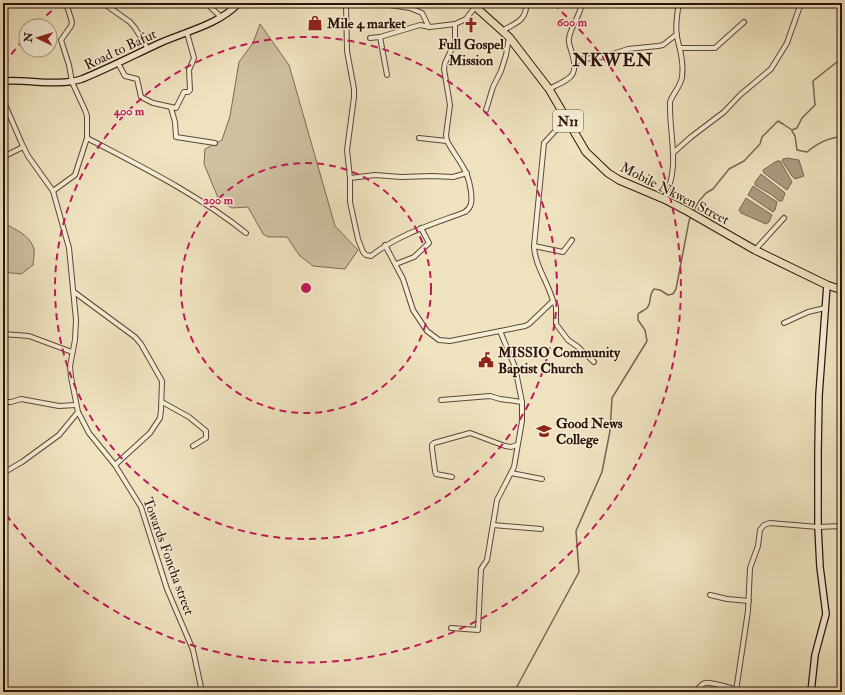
<svg xmlns="http://www.w3.org/2000/svg" width="845" height="695" font-family="'IM FELL Double Pica',serif">
<style>
.green{fill:#cec0a0;stroke:#7c6a56}
.water{fill:#ac9c82;stroke:#786552}
.lines{fill:none;stroke-linecap:round;stroke-linejoin:round}
.stream{stroke:#786552;stroke-width:1.5}
.street-casing{stroke:#5c4738;stroke-width:6}
.secondary-casing{stroke:#2b130b;stroke-width:8}
.highway-casing{stroke:#2b130b;stroke-width:9}
.street{stroke:#f5edd5;stroke-width:4}
.secondary{stroke:#f5edd5;stroke-width:5.5}
.highway{stroke:#efe3bf;stroke-width:7}
.ring{fill:none;stroke:#c2185b;stroke-width:2;stroke-dasharray:7 5}
.labels{text-anchor:middle;stroke-width:3;stroke-linejoin:round;paint-order:stroke}
.shield{fill:#f5edd5;stroke:#685448;stroke-width:1}
.shield-label{font-size:13px;font-weight:bold;fill:#2b130b}
.poi-label{font-size:14px;font-weight:bold;fill:#2b130b;stroke:#f5edd5;text-anchor:start}
.street-label{font-size:14px;fill:#2b130b;stroke:#f5edd5}
.district-label{font-size:18px;font-weight:bold;letter-spacing:1px;fill:#2b130b;stroke:#f5edd5}
.centre{fill:#c2185b;stroke:#f5edd5;stroke-width:2}
.ring-label{font-size:12px;text-anchor:middle;font-weight:bold;fill:#c2185b;stroke:#f5edd5;stroke-width:3;stroke-linejoin:round;paint-order:stroke}
</style>
<rect width="100%" height="100%" fill="#efe3bf"/>
<filter id="stains"><feTurbulence type="fractalNoise" baseFrequency=".005" numOctaves="4"/><feColorMatrix values="0 0 0 0 .2 0 0 0 0 .09 0 0 0 0 .02 0 0 0 .5 -.17"/></filter>
<radialGradient id="worn" r=".72"><stop offset=".6" stop-color="#630" stop-opacity="0"/><stop offset="1" stop-color="#630" stop-opacity=".3"/></radialGradient>
<g class="green">
<path d="M260,24l29,41 46,161 23,24 -13,19 -32,-3 -13,-10 -13,-19h-19l-5,-3 -15,-27 -16,1 -13,-8 -15,-36 1,-15 17,-9 8,-24 9,-54 14,-19z"/>
<path d="M3,223c12,6 27,12 31,26 1,5 -1,12 -1,16l-12,9 -18,-2z"/>
</g>
<g class="water">
<path d="M787,158l12,2 5,16 -9,3 -3,-3 -10,-15 1,-2z"/>
<path d="M777,161h3l12,21 -5,8 -23,-17 -1,-3z"/>
<path d="M761,174l23,18 1,2 -3,7h-3l-7,-6 -17,-10v-3z"/>
<path d="M753,186l24,16 -2,8 -2,2 -25,-17z"/>
<path d="M746,198l26,17 -3,7 -3,2 -25,-11 -2,-3z"/>
</g>
<g class="lines">
<g class="stream">
<path d="M840,3l-1,7 3,5"/>
<path d="M792,131l3,5 2,14 10,2c12,-10 20,-13 35,-16"/>
<path d="M693,212l6,-11 7,-8 7,-4 16,-20 15,-8 16,-17 2,-7 16,-16 5,3 9,6 5,-2 5,-10 13,-13 -2,-24 29,-23"/>
<path d="M514,692l65,-120 -3,-41 26,-59 8,-41 2,-33 35,-57 -2,-11 -7,-10v-6c2,-2 7,-4 9,-6 5,-5 1,-12 7,-19l6,1 8,5 5,-1 3,-5 13,-68 2,-5"/>
</g>
<g class="street-casing">
<g id="street">
<path d="M103,3l27,19 5,6 13,21"/>
<path d="M206,3l15,14"/>
<path d="M346,3l1,48 7,38v8l-7,53 3,28v24l8,37 5,13 3,3 5,1c28,-22 62,-32 94,-44 7,-5 7,-11 6,-20 -3,-24 -13,-31 -24,-51l-1,-6 4,-30 -6,-36 1,-6 10,-21v-18"/>
<path d="M389,3l1,2 20,3 12,5 7,14"/>
<path d="M502,31c15,-9 23,-9 25,-28"/>
<path d="M380,37l7,38"/>
<path d="M370,38l10,-1 40,-12 10,2 25,-3 11,-5 9,-12"/>
<path d="M681,48h34l29,-26"/>
<path d="M118,63l7,13 12,3 4,18 12,6 23,5 8,-16h4l2,-2 -1,-20 5,-12 -7,-25"/>
<path d="M575,63l6,-4 23,-2 24,-8 30,-3 5,-1 14,-11"/>
<path d="M549,89c22,-11 31,-12 22,-39 -1,-4 -3,-8 -2,-12 2,-12 11,-22 13,-35"/>
<path d="M3,100l19,44 6,12 25,35 16,57 7,72 -1,20 -5,26 1,11 7,35 11,21 26,32 26,42 26,82 26,61 9,42"/>
<path d="M171,108l4,14 1,15 39,6"/>
<path d="M486,110l7,-23 8,-16 5,-16 3,-18"/>
<path d="M87,138c55,29 110,56 159,95"/>
<path d="M419,138l28,3"/>
<path d="M673,153l18,-16 33,-25 16,-17 31,-26 16,-26 14,-40"/>
<path d="M3,157l20,-10"/>
<path d="M350,178l25,-3 26,2 31,-1 21,1 14,-4"/>
<path d="M53,191l22,-16 12,-37v-22l-2,-6 -13,-28 -3,-17 -8,-25 10,-14 1,-4 -6,-19"/>
<path d="M664,199c17,-33 5,-62 6,-97 3,-9 11,-16 12,-25 2,-14 -2,-27 -5,-40 -2,-11 0,-23 2,-34"/>
<path d="M385,245l18,34 10,31 14,21 12,9 11,1 75,-15 4,-2 24,-23c-5,-19 -18,-35 -19,-55l10,-103 13,-14 5,-16"/>
<path d="M534,246l29,6 9,-12"/>
<path d="M755,250l29,-32"/>
<path d="M396,264l18,-7 15,-14 -8,-15"/>
<path d="M74,292l61,45 6,7 21,37 -1,29 -1,8 -10,15 -35,32"/>
<path d="M553,301l3,5v18l12,16 10,7 16,15"/>
<path d="M784,323l24,-11 17,-4"/>
<path d="M3,334l26,2 43,16"/>
<path d="M441,400l49,-4 10,3 22,3"/>
<path d="M3,402h8l10,-3 38,7 17,-1"/>
<path d="M162,402l27,15 17,14v7l-13,8"/>
<path d="M3,473l19,-11 37,-27 19,-23"/>
<path d="M511,473l31,6"/>
<path d="M452,477l-16,-3 -1,-3 -3,-23v-3l2,-2 36,-10 35,13 6,1 6,-2"/>
<path d="M493,525l48,4"/>
<path d="M710,595l17,4 22,2"/>
<path d="M451,628l27,2 3,-61 6,-9 10,-60 17,-33 8,-46v-19l-7,-35 -15,-36"/>
<path d="M736,691l12,-80 2,-43 8,-22 2,-16 4,-5 6,-2 48,4 24,-1"/>
<path d="M696,692c2,-3 5,-8 9,-9 6,-2 31,7 39,9"/>
</g>
</g>
<g class="secondary-casing">
<g id="secondary">
<path d="M3,81c27,-2 53,6 79,-2 27,-11 52,-24 78,-36 27,-12 58,-18 79,-40"/>
<path d="M811,692l4,-37 11,-41 -6,-47 -2,-40v-76l1,-56 8,-110"/>
</g>
</g>
<g class="highway-casing">
<path id="highway" d="M471,3l38,34 40,52 37,63 22,21 11,7 45,19 23,12 68,39 72,35 15,5"/>
</g>
<use href="#street" class="street"/>
<use href="#secondary" class="secondary"/>
<use href="#highway" class="highway"/>
</g>
<g class="ring">
<circle cx="306" cy="288" r="125"/>
<circle cx="306" cy="288" r="251"/>
<path d="M4 64A376 376 0 0 1 24 39M38 24A376 376 0 0 1 59 4M553 4A376 376 0 1 1 4 512"/>
</g>
<defs>
<g id="shop-bare" transform="scale(1.2)"><path d="M-5-2.5h2.3a2.7 3.5 0 0 1 5.4 0H5L5.5 6h-11ZM-1.5-2.5h3a1.5 2.3 0 0 0-3 0Z" fill="#8f2418" stroke="#f5edd5" stroke-width="2.5" paint-order="stroke"/></g>
<g id="church-bare" transform="scale(1.2)"><path d="M-1.2-6h2.4v3.5h3.3v2.4h-3.3V6h-2.4V-.1h-3.3v-2.4h3.3Z" fill="#8f2418" stroke="#f5edd5" stroke-width="2.5" paint-order="stroke"/></g>
<g id="civic-bare" transform="scale(1.2)"><path d="M-.6-6.5H3V-4.5H.6V-3L4-1V1h2V6H-6V1h2V-1L-.6-3ZM-1.2 2.5V6h2.4V2.5Z" fill="#8f2418" stroke="#f5edd5" stroke-width="2.5" paint-order="stroke"/></g>
<g id="school-bare" transform="scale(1.2)"><path d="M0-5L7-2L0 1L-7-2ZM-4 1L0 2.5L4 1V4Q0 6-4 4Z" fill="#8f2418" stroke="#f5edd5" stroke-width="2.5" paint-order="stroke"/></g>
</defs>
<g fill-rule="evenodd">
<use href="#shop-bare" x="315" y="23"/>
<use href="#church-bare" x="471" y="25"/>
<use href="#civic-bare" x="486" y="360"/>
<use href="#school-bare" x="544" y="431"/>
</g>
<g class="labels">
<rect class="shield" x="553" y="110" width="30" height="22" rx="3"/>
<g class="shield-label">
<text x="568" y="126">N11</text>
</g>
<g class="poi-label">
<text x="327" y="28">Mile 4 market</text>
<text x="471" y="49" text-anchor="middle">Full Gospel<tspan x="471" dy="16">Mission</tspan></text>
<text x="498" y="357">MISSIO Community<tspan x="498" dy="16">Baptist Church</tspan></text>
<text x="556" y="428">Good News<tspan x="556" dy="16">College</tspan></text>
</g>
<g class="street-label">
<text transform="translate(120 49) rotate(-25)" y="5">Road to Bafut</text>
<text transform="translate(675 193) rotate(27)" y="5">Mobile Nkwen Street</text>
<text transform="translate(169 556) rotate(70)" y="5">Towards Foncha street</text>
</g>
<g class="district-label">
<text x="613" y="66">NKWEN</text>
</g>
</g>
<circle cx="306" cy="288" r="6" class="centre"/>
<g class="ring-label">
<text x="572" y="26">600 m</text>
<text x="129" y="115">400 m</text>
<text x="218" y="204">200 m</text>
</g>
<rect width="845" height="695" fill="none" stroke="#efe3bf" stroke-width="16"/>
<rect x="4" y="4" width="837" height="687" fill="none" stroke="#2b130b" stroke-width="2"/>
<rect x="8" y="8" width="829" height="679" fill="none" stroke="#2b130b"/>
<g transform="translate(38 38) rotate(274)"><circle r="19" fill="#f5edd5" stroke="#a49684"/>
<path d="M0-3L7 15L0 10L-7 15Z" fill="#8f2418"/>
<text y="-6" font-size="11" font-weight="bold" text-anchor="middle" fill="#2b130b">N</text>
</g>
<rect width="100%" height="100%" filter="url(#stains)"/>
<rect width="100%" height="100%" fill="url(#worn)"/>
</svg>
